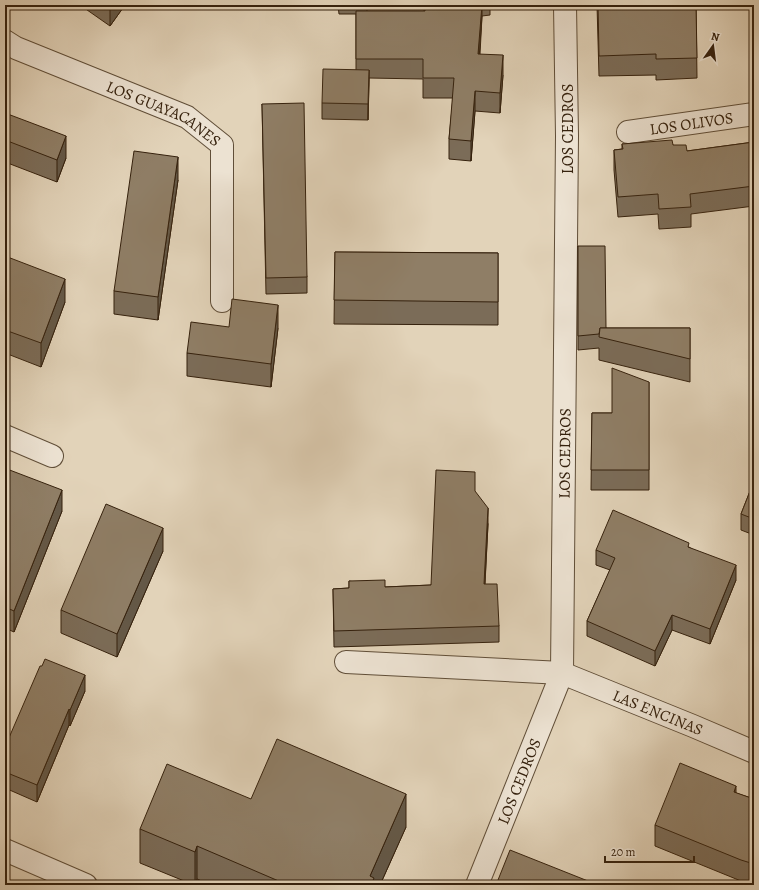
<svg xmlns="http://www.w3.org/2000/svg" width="759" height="890" font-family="Alegreya,serif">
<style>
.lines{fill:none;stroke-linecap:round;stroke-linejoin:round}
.street-casing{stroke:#604e38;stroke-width:24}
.street{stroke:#ece2d2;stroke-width:22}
.wall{fill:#7b6c58;stroke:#35210d}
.shaded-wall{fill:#645847;stroke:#35210d}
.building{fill:#8f7e66;stroke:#35210d}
.labels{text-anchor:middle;stroke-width:3.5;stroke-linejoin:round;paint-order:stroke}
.street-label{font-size:16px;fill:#35210d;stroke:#ece2d2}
</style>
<rect width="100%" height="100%" fill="#e2d3b9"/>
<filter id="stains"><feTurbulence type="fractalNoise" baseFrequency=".005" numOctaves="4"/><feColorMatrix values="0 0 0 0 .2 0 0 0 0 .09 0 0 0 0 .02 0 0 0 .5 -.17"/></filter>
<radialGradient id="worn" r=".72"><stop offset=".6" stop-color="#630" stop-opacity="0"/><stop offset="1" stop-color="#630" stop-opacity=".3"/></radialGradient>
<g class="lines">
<g class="street-casing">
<g id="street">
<path id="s1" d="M5,41l11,7 171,69 35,28v156"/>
<path id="s2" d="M628,132l126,-18"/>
<path d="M5,436l47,20"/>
<path id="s3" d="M346,662l216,11 131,53 61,26"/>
<path d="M5,850l81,35"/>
<path id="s4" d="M477,885l85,-212 5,-537 -2,-131"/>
</g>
</g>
<use href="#street" class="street"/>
</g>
<g class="wall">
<path d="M80,5h45l-15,21z"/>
<path d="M338,5h29v6h57v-6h66v10l-8,1 -2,38 23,21 -3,38 -25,-2 -4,50 -22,-2v-20l4,-41h-30v-19l-54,-1 -1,42 -46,-1v-16l34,-33v-56h-17z"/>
<path d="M597,5h99l1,73 -41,2v-5l-57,1z"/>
<path d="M262,104l45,173v16l-41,1z"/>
<path d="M5,113l61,45 -9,24 -52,-20z"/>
<path d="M754,142v64l-63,8v13l-32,2 -1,-15 -40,3 -4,-47v-20l8,-1v-5l51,1 14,6z"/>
<path d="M178,180l-20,140 -44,-6v-23z"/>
<path d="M578,246l28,82h84v54l-91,-22v-12l-21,2z"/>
<path d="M335,252l163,1v72l-164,-1z"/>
<path d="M5,256l60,46 -24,65 -36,-14z"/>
<path d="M278,328l-7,59 -84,-11v-23z"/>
<path d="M649,382v108h-58l1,-77h20z"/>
<path d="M5,465l3,4 54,42 -48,121 -9,-4z"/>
<path d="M754,481v54l-13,-5v-16z"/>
<path d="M475,492l13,32 -3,60 14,42v16l-165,5 -1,-58 16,-1v-7l36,6 46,-2z"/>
<path d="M689,547l47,33 -26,64 -38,-14 -17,36 -68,-30v-15l23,-51 -14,-5v-15z"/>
<path d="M163,551l-46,106 -56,-24v-23z"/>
<path d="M85,691l-15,35 -1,-1 -32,77 -32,-14v-49l3,1z"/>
<path d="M736,793l18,6v86l-13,-4 -86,-35v-21z"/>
<path d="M406,827l-26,58h-169l-14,-6 -2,6h-1l-54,-22v-34z"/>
</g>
<g class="shaded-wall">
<path d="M110,5h15l-15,21z"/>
<path d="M482,5v11l-4,57v-19z"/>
<path d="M503,55v20l-3,38v-20z"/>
<path d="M369,70v16l-1,34v-16z"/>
<path d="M9,73v22l-4,10v-22z"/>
<path d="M475,91v20l-4,50v-20z"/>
<path d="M66,136v22l-9,24v-22z"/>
<path d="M178,157v23l-20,140v-23z"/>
<path d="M65,279v23l-24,65v-24z"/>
<path d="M278,305v23l-7,59v-23z"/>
<path d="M62,490v21l-48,121v-21z"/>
<path d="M488,508v16l-4,76v-16z"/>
<path d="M163,528v23l-46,106v-23z"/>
<path d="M736,565v15l-26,64v-15z"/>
<path d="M672,615v15l-17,36v-15z"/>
<path d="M85,675v16l-15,35v-16z"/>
<path d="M69,709v16l-32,77v-17z"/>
<path d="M736,786v21l-2,-15z"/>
<path d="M406,794v33l-26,58h-10v-9z"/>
<path d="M197,846v33l-2,6v-33z"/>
</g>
<g class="building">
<path d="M425,5h57l-4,49 25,1 -3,38 -25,-2 -4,50 -22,-2 5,-61h-31v-19h-67v-48h69z"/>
<path d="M598,5h98l1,53 -41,1v-5l-57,2z"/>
<path d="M323,69l46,1 -1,34 -46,-1z"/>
<path d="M5,72l4,1 -4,10z"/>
<path d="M304,103l3,174 -41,1 -4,-174z"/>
<path d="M5,113l61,23 -9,24 -52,-20z"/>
<path d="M672,140l1,5h13l1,6 67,-9v44l-64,8 1,13 -32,2 -1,-15 -40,3 -4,-47 9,-1 -1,-5z"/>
<path d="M134,151l44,6 -20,140 -44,-6z"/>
<path d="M578,246h27l1,82h-6l-1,6 -21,2z"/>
<path d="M335,252l163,1v49l-164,-2z"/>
<path d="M5,256l60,23 -24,64 -36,-13z"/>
<path d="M232,299l46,6 -7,59 -84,-11 4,-31 38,5z"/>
<path d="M600,328h90v31l-91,-22z"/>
<path d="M612,368l37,14v88h-58l1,-57h20z"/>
<path d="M5,465l3,2 -1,2 55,21 -48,121 -9,-4z"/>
<path d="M436,470l39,2v19l13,17 -4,76h13l2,42 -165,5 -1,-42 16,-1v-7l36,-1v7l46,-2z"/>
<path d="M754,481v38l-13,-5z"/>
<path d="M106,504l57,24 -46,106 -56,-24z"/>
<path d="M613,510l76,33 -1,4 48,18 -26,64 -38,-14 -17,36 -68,-30 28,-63 -19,-8z"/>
<path d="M45,659l40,16 -15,35 -1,-1 -32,76 -32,-13v-33l3,1 32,-74h2z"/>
<path d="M277,739l129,55 -36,82 4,2 -3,7h-83l-91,-39 -2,6 -55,-23 27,-65 84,35z"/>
<path d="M680,763l56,23 -2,6 20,7v65l-13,-4 -86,-35z"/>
<path d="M510,850l78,31 -1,4h-91z"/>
</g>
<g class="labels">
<g class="street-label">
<text dy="6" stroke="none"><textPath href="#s1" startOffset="175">LOS GUAYACANES</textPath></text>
<text dy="6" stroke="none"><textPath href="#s2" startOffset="64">LOS OLIVOS</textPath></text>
<text transform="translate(567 129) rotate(-90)" y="6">LOS CEDROS</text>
<text dy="6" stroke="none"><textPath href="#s4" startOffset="448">LOS CEDROS</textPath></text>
<text dy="6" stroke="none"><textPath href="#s3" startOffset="320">LAS ENCINAS</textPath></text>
<text dy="6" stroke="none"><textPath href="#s4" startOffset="112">LOS CEDROS</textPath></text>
</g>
</g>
<rect width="759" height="890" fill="none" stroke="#e2d3b9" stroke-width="20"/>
<rect x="6" y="6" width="747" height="878" fill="none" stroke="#35210d" stroke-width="2"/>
<rect x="10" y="10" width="739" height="870" fill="none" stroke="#35210d"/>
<g transform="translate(713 46) rotate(14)" stroke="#ece2d2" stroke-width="3" paint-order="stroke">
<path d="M0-3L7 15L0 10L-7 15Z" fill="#35210d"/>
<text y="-6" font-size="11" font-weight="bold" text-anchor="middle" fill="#35210d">N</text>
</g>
<path d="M605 856v6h89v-6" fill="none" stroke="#35210d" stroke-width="2"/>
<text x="611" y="856" font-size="12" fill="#35210d" stroke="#ece2d2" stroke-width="3" paint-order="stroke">20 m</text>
<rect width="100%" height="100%" filter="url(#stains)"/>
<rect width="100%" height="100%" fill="url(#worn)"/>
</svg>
